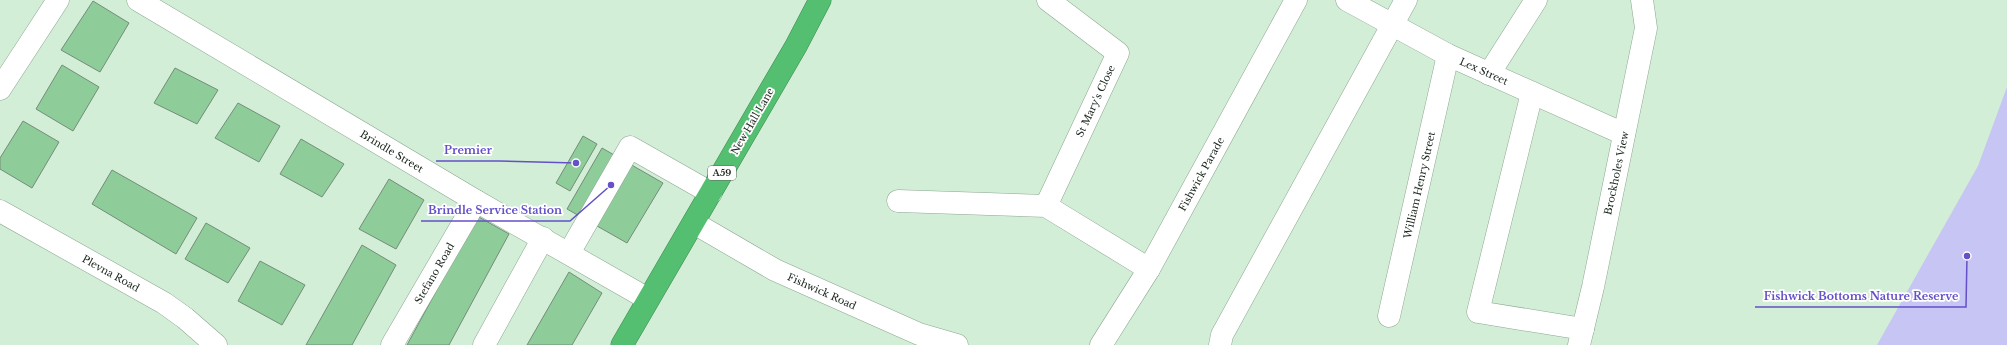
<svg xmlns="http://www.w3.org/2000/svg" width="2007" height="345" font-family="'Libre Baskerville',serif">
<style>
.green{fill:#c6c5f3}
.building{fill:#8ecd9a;stroke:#748d78}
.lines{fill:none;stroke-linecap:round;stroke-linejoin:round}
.minor-casing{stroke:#8da791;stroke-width:23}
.highway-casing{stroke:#408953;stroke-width:23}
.minor{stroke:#fff;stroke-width:22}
.highway{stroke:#54bf70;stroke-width:22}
.labels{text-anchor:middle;stroke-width:3.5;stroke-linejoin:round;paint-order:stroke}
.shield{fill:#fff;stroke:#5f6660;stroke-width:1}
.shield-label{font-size:9px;font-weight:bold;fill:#1a251c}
.street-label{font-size:10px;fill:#1a251c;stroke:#fff}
.leader{fill:none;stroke:#6450c9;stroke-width:1.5}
.callout-dot{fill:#6450c9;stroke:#fff;stroke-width:1.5}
.callout-label{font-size:11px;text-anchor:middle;font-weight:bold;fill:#6450c9;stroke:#fff;stroke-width:3.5;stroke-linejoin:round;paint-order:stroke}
</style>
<rect width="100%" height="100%" fill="#d2eed6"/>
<path class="green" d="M2007,87v258h-130l101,-179z"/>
<g class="building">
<path d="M93,1l36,22 -29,49 -39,-22z"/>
<path d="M62,65l37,22 -26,44 -37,-22z"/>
<path d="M175,68l43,22 -21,34 -43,-21z"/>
<path d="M238,103l42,23 -21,36 -44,-24z"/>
<path d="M23,121l36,21 -27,46 -32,-19v-11z"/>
<path d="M583,136l14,8 -27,47 -14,-8z"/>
<path d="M301,139l43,25 -22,33 -42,-23z"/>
<path d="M602,148l61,35 -36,60 -60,-34z"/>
<path d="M112,170l85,48 -21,36 -84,-50z"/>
<path d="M389,179l35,21 -28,49 -37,-20z"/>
<path d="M477,216l32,18 -60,111h-42z"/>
<path d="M206,223l44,25 -22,35 -43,-24z"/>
<path d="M362,245l34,20 -44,80h-46z"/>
<path d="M260,261l45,24 -23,40 -44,-24z"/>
<path d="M569,272l33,21 -30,52h-45z"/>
</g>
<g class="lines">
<g class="minor-casing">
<g id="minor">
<path d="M138,0l338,201 172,98"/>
<path d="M1347,0l101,55 176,79"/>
<path d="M1489,74l47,-74"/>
<path d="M0,89l58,-89"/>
<path d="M1532,93l-54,219 105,17"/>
<path d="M898,201l148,5 103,63"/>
<path d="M1046,206l72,-153 -70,-53"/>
<path d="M0,211l164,92 21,15 31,27"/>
<path d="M694,223l81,47 144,64 38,11"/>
<path d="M569,253l61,-106 81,46"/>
<path d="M1389,316l59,-261"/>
<path d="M392,345l84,-144"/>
<path d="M484,345l59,-107"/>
<path d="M1101,345l48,-76 147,-269"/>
<path d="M1220,345l2,-10 184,-335"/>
<path d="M1579,345l14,-58 53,-259 -4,-28"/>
</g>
</g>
<g class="highway-casing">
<path id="highway" d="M622,345l174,-299 24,-46"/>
</g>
<use href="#minor" class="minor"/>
<use href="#highway" class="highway"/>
</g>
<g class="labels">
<rect class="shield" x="708" y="166" width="28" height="14" rx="3"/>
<g class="shield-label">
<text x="722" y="176">A59</text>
</g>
<g class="street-label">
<text transform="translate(1484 71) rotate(24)" y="4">Lex Street</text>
<text transform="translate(1095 101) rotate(-65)" y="4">St Mary's Close</text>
<text transform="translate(752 121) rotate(-60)" y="4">New Hall Lane</text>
<text transform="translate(392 151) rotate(31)" y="4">Brindle Street</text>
<text transform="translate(1616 173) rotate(-78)" y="4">Brockholes View</text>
<text transform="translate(1201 174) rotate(-61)" y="4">Fishwick Parade</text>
<text transform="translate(1419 185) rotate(-77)" y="4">William Henry Street</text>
<text transform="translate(111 273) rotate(29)" y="4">Plevna Road</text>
<text transform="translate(434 273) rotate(-60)" y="4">Stefano Road</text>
<text transform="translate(822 291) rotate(24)" y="4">Fishwick Road</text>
</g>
</g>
<path class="leader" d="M576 163L499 161H436M611 185L570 221H421M1967 256L1966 307H1755"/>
<g class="callout-dot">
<circle cx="576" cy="163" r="4"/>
<circle cx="611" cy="185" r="4"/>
<circle cx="1967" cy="256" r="4"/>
</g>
<g class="callout-label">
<text x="468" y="154">Premier</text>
<text x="495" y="214">Brindle Service Station</text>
<text x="1861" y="300">Fishwick Bottoms Nature Reserve</text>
</g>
</svg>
